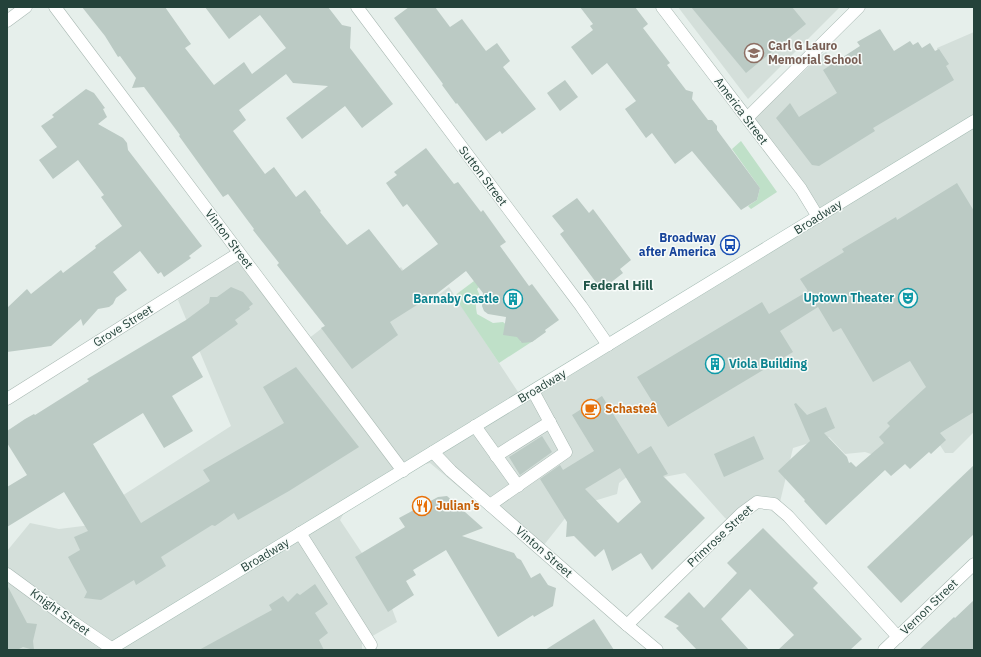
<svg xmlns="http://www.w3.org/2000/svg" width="981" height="657" font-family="'IBM Plex Sans',sans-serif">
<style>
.built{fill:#d4dfda}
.green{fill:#bfe0c8}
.building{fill:#bbcac4;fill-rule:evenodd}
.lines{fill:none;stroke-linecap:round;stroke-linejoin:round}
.lane-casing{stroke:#a8b8b2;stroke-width:13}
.street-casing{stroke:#a8b8b2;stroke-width:13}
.secondary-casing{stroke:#a4bbb3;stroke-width:13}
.lane{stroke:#fff;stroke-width:12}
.street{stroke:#fff;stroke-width:12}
.secondary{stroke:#fff;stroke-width:12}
.labels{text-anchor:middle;stroke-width:3;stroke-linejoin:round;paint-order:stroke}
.education-label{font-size:12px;font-weight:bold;fill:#785e54;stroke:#f7fbf9;text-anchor:start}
.street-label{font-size:12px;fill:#24423a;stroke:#f7fbf9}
.transit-label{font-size:12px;font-weight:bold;fill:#164399;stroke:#f7fbf9;text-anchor:end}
.culture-label{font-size:12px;font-weight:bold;fill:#0d838f;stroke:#f7fbf9;text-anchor:end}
.food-label{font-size:12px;font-weight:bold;fill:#c56008;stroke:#f7fbf9;text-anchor:start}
.neighbourhood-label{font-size:13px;font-weight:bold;fill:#1f5548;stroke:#f7fbf9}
</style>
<rect width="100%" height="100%" fill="#e6efeb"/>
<g class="built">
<path d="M678,7h162l-92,92z"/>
<path d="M974,32v400l-21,21h-8l-9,-14 -62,16 -9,-3 -20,2 -16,-17 -36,11 -14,58 -20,-5 -28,21 -6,-4 -40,-45 -37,7 -20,-4 -9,7 -2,11 -43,13 -34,43 -7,-1 -103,-86 -9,2 -77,48 -4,7 26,39 11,9 20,54 -35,20v8h-355v-99l23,-28 29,6 40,-5 1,-14 131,-84 -53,-126 6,-5 58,-37 66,81 93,-72 27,36 21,-16 75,114 93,-55 195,-119 4,-6 -63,-104 6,-3 62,-59 5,-3 39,42 75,-13 -3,-33z"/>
</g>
<g class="green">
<path d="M741,141l36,51 -26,17 -3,-3 9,-6 3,-12 -28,-39z"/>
<path d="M478,278l4,6 -5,5 3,7c-6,5 -4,11 -3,18l16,9 10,-1 14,12 4,8h8l6,-4 1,1 -37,24 -45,-67z"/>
</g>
<g class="building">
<path d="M82,7h83l26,37 -6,4 29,37 30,-23 8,12 34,-26 -26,-33 -31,24 -24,-32h123l14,18 9,2 -1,21 43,56 -31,24 -17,-22 -43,33 -16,-21 42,-32 -35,-3 -7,-9 -47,36 7,10 -13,11 32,43 9,-7 22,30 9,-7 16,21 -1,1 27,33 22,-16 33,42 36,-27 -31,-40 -4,3 -17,-24 11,-8 -3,-3 32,-24 28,36 4,-2 23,30 2,-2 23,32 -6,4 29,40 3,-2 27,36 -14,10 1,2 -14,10 -10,1 -5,-6 -14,-2 3,-18 -18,-3 -4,-3 -2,-5 1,-13 -17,-22 -36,28 -2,-1 -38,24 8,13 -46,34 -31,-41 4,-2 -48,-61 2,-2 -26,-33 1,-1 -26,-35 -5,3 -44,-61 1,-1 -36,-48 -12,1 4,-10 -16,-22 -2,1 -13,-21z"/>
<path d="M409,7h26l15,20 12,-8 24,32 11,-8 13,18 -7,6 33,42 -34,25 -2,-3 -14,10 -29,-38 -1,1 -14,-19 1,-1 -49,-66z"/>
<path d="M580,7h55l13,17 -5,4 27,35 -3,2 19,25 7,2 -1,7 16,21h4l5,6v4l43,58 -3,12 -16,10 -49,-59 -17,13 -23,-31 -6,5 -21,-29 11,-8 -29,-38 -15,12 -21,-28 22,-17 -3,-4 3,-2z"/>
<path d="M691,7h101l14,17 -60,49z"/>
<path d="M880,29l14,22 16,-10 3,4 5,-3 4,6 8,-5 5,8 4,-2 10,15 -3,2 8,14 -81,48 2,3 -56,35 -7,-1 -36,-47 14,-15 9,14 38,-24 -14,-23 37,-24 -3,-4z"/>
<path d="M565,80l13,17 -18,14 -13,-18z"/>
<path d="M86,89l8,4 11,15 -2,1 4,8 -9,7 25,14 4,5 1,7 74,96 -13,10 2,2 -27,19 -3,-5 -3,2 -18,-23 -27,21 14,18 -11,8 -3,6 -4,3 -11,2 -15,17 -2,-7 -30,27 -44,6v-44l20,-19 4,5 30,-24 2,3 33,-25 -1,-2 27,-20 -21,-29 3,-2 -26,-35 -25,19 -14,-19 18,-13 -16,-21 13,-9 -2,-2z"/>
<path d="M957,183l17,28v201l-34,21 6,7 -15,14 -2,-2 -19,17 -5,-5 -14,12 -6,-6 -59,55 -22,-24 1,-1 -27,-29 32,-30 -16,-37 2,-1 11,12 19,-8 9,21 -11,5 23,24 2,6 2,-1 5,5 28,-24 -5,-6 11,-11 -3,-3 39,-36 -16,-26 -37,21 -32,-54 -8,4 -15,-25 -38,24 13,21 -125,75 -31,-50 125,-75 7,12 39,-23 -8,-12 44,-27 -2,-3 54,-32 1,3z"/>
<path d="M577,198l12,15 4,-4 38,51 -11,9 3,4 -14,11 -4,-5 -7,6 -38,-51 4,-3 -12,-15z"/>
<path d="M231,287l12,5 10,12 -4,3 1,2 -15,11 3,4 -46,33 11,20 -31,19 21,35 -29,17 -21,-35 -50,31 48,79 69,-42 -7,-11 81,-47 -21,-36 33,-20 63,80 -70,44 -51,29 -4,-7 -19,13 -3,-1 -51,32 5,9 -30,19 -2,-5 -33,20 -17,-2 3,-6 -19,-35 12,-7 -6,-13 14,-6 -24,-39 -57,35v-40l20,-12 -20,-32v-12l18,-12 9,-5 1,1 54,-34 -2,-2 99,-59 23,-17 1,-6h7z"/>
<path d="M602,396l36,58 13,-8 17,28 -5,2 42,42 -53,52 -11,-17 -29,18 -8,-22 -9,8 -21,-21 -8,1 1,-15 -27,-43 20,-14 3,5 31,-19 -22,-36zM620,468l21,34 -23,21 -33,-34z"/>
<path d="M542,436l10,16 -32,23 -11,-18z"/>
<path d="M754,436l10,23 -40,18 -10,-23z"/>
<path d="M974,465v69l-73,69 -34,-36z"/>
<path d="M447,496l36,32 -21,8 52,17 3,5 4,2 10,18 9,-5 8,12 8,3 -3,18 -19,11 -1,-2 -35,22 -52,-87 -33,20 3,5 -10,6 8,14 -26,17 -33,-55 50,-30 -6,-9 39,-21z"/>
<path d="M763,528l55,55 -5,5 49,51 -12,11h-72l16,-15 -44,-46 -29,30 28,31h-52l-21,-22 3,-2 -15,-9 25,-25 15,16 33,-35 -10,-10z"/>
<path d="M315,584l13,20 -13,9 13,20 -9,7 5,10h-125l73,-40 -3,-5 14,-9 5,6 9,-9 3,2z"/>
<path d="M7,585l20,38 10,1 -4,17 1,9 -11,-3 -6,3h-10z"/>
<path d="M974,600v50h-55l35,-33 1,1z"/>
<path d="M594,619l20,31h-69z"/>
</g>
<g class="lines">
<g class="lane-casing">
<g id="lane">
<path d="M475,426l43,60"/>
<path d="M496,456l54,-34"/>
<path d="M490,505l76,-53 -33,-61"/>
<path d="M300,533l71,112"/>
</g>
</g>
<g class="street-casing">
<g id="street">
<path d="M55,7l348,464"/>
<path d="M357,7l224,299 27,39"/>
<path d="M662,7l139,182 17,28"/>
<path d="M7,21l19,-14"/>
<path d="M747,118l112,-111"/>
<path d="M7,399l232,-146"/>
<path d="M433,452l18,19 176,154 30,25"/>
<path d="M7,574l60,44 47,32"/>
<path d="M627,625l115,-112 15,-11 17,2 14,12 110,121"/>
<path d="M884,650l90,-86"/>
</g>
</g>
<g class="secondary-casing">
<path id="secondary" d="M109,650l865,-529"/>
</g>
<use href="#lane" class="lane"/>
<use href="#street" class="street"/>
<use href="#secondary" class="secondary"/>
</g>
<defs>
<g id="school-ring" transform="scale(1)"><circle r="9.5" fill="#f7fbf9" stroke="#8d6e63" stroke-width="1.5"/><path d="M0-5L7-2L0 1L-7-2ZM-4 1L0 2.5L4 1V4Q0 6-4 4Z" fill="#8d6e63"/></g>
<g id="bus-ring" transform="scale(1)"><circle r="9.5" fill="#f7fbf9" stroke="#1a4fb4" stroke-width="1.5"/><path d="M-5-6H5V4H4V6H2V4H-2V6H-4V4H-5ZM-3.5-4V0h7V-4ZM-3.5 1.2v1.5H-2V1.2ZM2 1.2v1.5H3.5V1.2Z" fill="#1a4fb4"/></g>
<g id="theatre-ring" transform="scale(1)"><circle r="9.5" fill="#f7fbf9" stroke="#0f9aa8" stroke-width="1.5"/><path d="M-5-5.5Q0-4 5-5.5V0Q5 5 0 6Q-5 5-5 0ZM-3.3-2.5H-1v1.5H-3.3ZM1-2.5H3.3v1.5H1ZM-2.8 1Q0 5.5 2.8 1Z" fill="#0f9aa8"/></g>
<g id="building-ring" transform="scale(1)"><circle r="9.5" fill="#f7fbf9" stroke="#0f9aa8" stroke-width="1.5"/><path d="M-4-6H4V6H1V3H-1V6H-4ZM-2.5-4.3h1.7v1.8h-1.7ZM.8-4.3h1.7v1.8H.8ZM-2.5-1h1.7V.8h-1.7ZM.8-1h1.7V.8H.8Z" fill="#0f9aa8"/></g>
<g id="cafe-ring" transform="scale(1)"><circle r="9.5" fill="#f7fbf9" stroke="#e8710a" stroke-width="1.5"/><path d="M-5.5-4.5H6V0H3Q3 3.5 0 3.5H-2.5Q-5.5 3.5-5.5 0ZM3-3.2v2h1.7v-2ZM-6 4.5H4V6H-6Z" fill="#e8710a"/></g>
<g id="restaurant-ring" transform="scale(1)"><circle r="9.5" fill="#f7fbf9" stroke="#e8710a" stroke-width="1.5"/><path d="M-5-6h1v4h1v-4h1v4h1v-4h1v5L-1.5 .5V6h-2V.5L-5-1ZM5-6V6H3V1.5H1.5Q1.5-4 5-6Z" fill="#e8710a"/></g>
</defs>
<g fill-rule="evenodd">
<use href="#school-ring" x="754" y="53"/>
<use href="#bus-ring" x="730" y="245"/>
<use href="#theatre-ring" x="908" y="298"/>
<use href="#building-ring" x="513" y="299"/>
<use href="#building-ring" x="715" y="364"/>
<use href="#cafe-ring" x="591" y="409"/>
<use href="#restaurant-ring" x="422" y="506"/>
</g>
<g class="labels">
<g class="education-label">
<text x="768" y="50">Carl G Lauro<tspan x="768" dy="14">Memorial School</tspan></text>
</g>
<g class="street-label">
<text transform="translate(741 111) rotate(53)" y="4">America Street</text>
<text transform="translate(483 176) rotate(53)" y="4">Sutton Street</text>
<text transform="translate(818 217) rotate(-32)" y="4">Broadway</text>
<text transform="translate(229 239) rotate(53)" y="4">Vinton Street</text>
<text transform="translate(123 326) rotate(-32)" y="4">Grove Street</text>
<text transform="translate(542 386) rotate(-31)" y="4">Broadway</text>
<text transform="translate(720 536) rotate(-43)" y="4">Primrose Street</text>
<text transform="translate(544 552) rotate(41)" y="4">Vinton Street</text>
<text transform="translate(265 555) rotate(-31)" y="4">Broadway</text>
<text transform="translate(929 607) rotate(-44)" y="4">Vernon Street</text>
<text transform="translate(60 612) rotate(36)" y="4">Knight Street</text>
</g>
<g class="transit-label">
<text x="716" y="242">Broadway<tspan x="716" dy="14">after America</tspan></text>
</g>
<g class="culture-label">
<text x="894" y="302">Uptown Theater</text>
<text x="499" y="303">Barnaby Castle</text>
<text x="729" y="368" text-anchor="start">Viola Building</text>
</g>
<g class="food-label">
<text x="605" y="413">Schasteâ</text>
<text x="436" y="510">Julian’s</text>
</g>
<g class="neighbourhood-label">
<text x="618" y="290">Federal Hill</text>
</g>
</g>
<rect width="981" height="657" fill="none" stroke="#24423a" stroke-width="16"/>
</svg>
